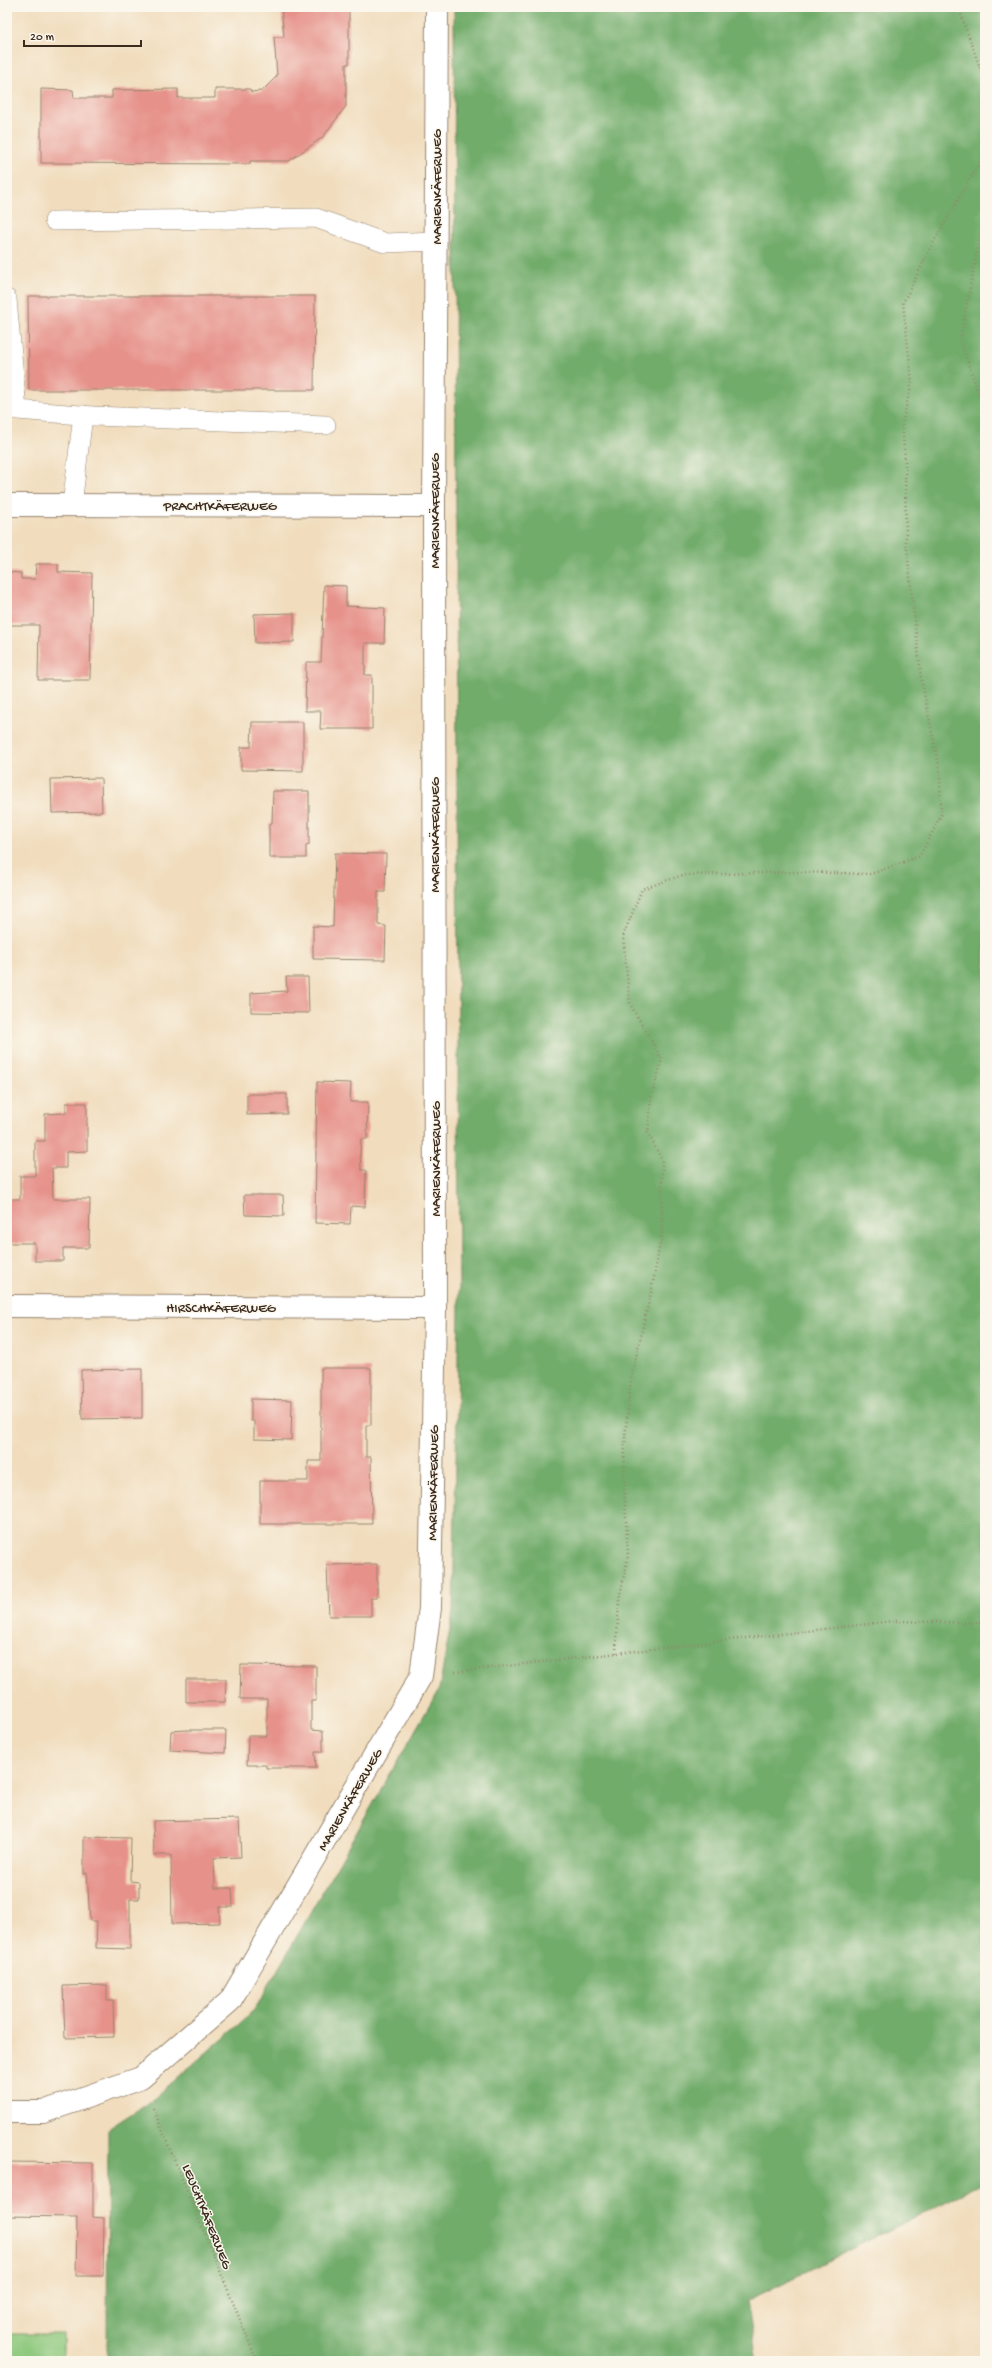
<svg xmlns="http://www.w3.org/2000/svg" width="992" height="2368" font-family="'Gochi Hand',sans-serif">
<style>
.green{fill:#8cc77b;stroke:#64784c}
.forest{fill:#71ac6b;stroke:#566b44}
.building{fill:#e6928a}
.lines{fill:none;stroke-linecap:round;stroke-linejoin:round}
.lane-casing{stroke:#96846e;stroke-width:20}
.street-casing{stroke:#96846e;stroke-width:24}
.path{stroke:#96846e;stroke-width:2.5;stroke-dasharray:1 3;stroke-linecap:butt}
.lane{stroke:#fff;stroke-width:19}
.street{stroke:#fff;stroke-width:22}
.labels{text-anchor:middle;stroke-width:3;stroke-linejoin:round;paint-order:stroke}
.street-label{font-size:14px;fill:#3b2a1e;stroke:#fbf7ec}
</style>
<rect width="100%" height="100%" fill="#fbf7ec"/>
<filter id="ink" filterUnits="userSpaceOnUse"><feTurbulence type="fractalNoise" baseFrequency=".025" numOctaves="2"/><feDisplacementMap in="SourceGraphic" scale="8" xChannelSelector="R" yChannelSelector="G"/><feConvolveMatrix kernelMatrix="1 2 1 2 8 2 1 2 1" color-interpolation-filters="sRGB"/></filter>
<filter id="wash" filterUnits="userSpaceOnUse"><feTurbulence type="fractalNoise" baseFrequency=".012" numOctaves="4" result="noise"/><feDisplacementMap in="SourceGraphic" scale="16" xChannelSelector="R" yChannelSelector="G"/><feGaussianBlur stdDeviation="0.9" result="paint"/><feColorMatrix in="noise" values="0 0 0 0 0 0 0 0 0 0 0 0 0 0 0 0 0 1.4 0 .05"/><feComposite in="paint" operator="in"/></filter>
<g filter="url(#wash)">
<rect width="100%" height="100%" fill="#f1ddbe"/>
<rect class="green" x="7" y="2334" width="56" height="27"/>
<path class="forest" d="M454,7h531v2175l-238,119 10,60h-650l1,-232 43,-28 103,-90 185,-322 14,-76 6,-308z"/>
<g id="blocks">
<g class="building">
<path d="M281,7h68v57h-3v42l-23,31 -34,24h-39v3l-209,-1v-74l32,1 1,8h38v-8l66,-1v9h37v-9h35l1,3 11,-1 15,-15 -3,-39h10z"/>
<path d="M28,296h287l-1,94h-285z"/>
<path d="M36,564h22v8l34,1 -2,107h-52l1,-55h-32v-53l14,1v6h14z"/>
<path d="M324,585l22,1v20l39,2 -1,35h-19v32h7v54h-52l1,-18h-16l1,-49h15z"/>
<path d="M294,613v29l-39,1 -1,-29z"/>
<path d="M252,722h51v49l-62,-1v-23h10z"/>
<path d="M101,778l1,34 -50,1 -1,-34z"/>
<path d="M273,791h36v54l-3,1v12h-37v-34l3,-1z"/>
<path d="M335,853l51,1 -1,38h-7v33l8,1 -1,34 -72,-1v-33l20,1z"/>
<path d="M286,977h22l1,36 -58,-1v-19l36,-2z"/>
<path d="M317,1082l34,1 -1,19h18l-1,37h-6l-1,15 1,16h5l-1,37 -14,-1 -1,18 -35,-1z"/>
<path d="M247,1094h40v20l-40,1z"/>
<path d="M66,1103h21v48l-21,1v16h-14l1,31h37l-1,49h-26v13h-28v-18h-28v-44h13v-23h15v-35h10v-27l21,-1z"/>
<path d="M244,1195h39l1,21 -39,-1z"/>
<path d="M321,1368h50v57h-5v32h5l1,67h-112v-43h48v-20h13z"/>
<path d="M142,1369v49l-60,1 -1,-49z"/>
<path d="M251,1399l41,1 -1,40 -37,-1v-18h-3z"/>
<path d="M377,1564v34h-6v18h-42l-2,-51z"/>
<path d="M241,1665l75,1v35h-5v29l12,1v21h-8l1,16h-50v-3h-19l1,-29h19v-37h-27z"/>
<path d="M186,1679h40l-1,23h-39z"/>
<path d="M187,1730h39l-1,23 -55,-3 1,-19z"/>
<path d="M239,1819l2,38 -27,1 1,30h17l1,19h-14l1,16 -48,1 -1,-69h-17l-1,-34z"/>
<path d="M84,1837l47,1 -1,43 9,1v17h-9v50l-34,-1 1,-27h-7l-3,-49 -3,1z"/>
<path d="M107,1985v16h6l1,36 -49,1 -2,-52z"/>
<path d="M7,2162l86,1v54l11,1 -1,58h-27l1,-59 -70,-1z"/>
</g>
</g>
</g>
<g filter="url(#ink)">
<use href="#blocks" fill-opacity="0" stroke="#96846e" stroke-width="1"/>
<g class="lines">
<g class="lane-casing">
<g id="lane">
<path d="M54,221l262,-3 69,25 51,-2"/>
<path d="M7,299l10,111 76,6 233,9"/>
<path d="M72,505l11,-90"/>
</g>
</g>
<g class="street-casing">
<g id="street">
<path d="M7,505l427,1"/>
<path d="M7,1306l428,2"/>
<path d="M7,2112h36l98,-34 89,-77 191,-325 9,-68 5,-300 -1,-802 3,-499"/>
</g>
</g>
<g class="path">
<path d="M958,7l27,74"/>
<path d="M985,209l-25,131 25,72"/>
<path d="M616,1653l3,-53 9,-44 -4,-72 1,-47 6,-59 21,-90 10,-55v-73l-14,-27 3,-35 11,-39 -32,-55 -7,-68 19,-47 41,-14 112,-3 76,2 49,-18 21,-41 -1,-44 -19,-93 -15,-137 -1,-81 -3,-36 10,-42 -9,-79 29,-58 53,-92"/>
<path d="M455,1672l438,-51 92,2"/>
<path d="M153,2108l104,253"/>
</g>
<use href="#lane" class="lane"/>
<use href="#street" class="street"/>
</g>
</g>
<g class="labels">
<g class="street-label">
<text transform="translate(436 187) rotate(-90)" y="5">MARIENKÄFERWEG</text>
<text x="220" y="510">PRACHTKÄFERWEG</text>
<text transform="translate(434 511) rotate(-90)" y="5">MARIENKÄFERWEG</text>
<text transform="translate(434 835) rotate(-90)" y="5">MARIENKÄFERWEG</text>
<text transform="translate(435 1159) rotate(-90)" y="5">MARIENKÄFERWEG</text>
<text x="221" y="1312">HIRSCHKÄFERWEG</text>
<text transform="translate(432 1483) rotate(-89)" y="5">MARIENKÄFERWEG</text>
<text transform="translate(349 1799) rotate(-60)" y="5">MARIENKÄFERWEG</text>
<text transform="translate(208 2216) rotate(68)" y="5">LEUCHTKÄFERWEG</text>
</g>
</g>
<rect width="992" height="2368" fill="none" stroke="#fbf7ec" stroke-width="24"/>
<path d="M24 40v6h117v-6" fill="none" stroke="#3b2a1e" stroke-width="2"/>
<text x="30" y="40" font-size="12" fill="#3b2a1e" stroke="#fbf7ec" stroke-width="3" paint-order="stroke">20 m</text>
</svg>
